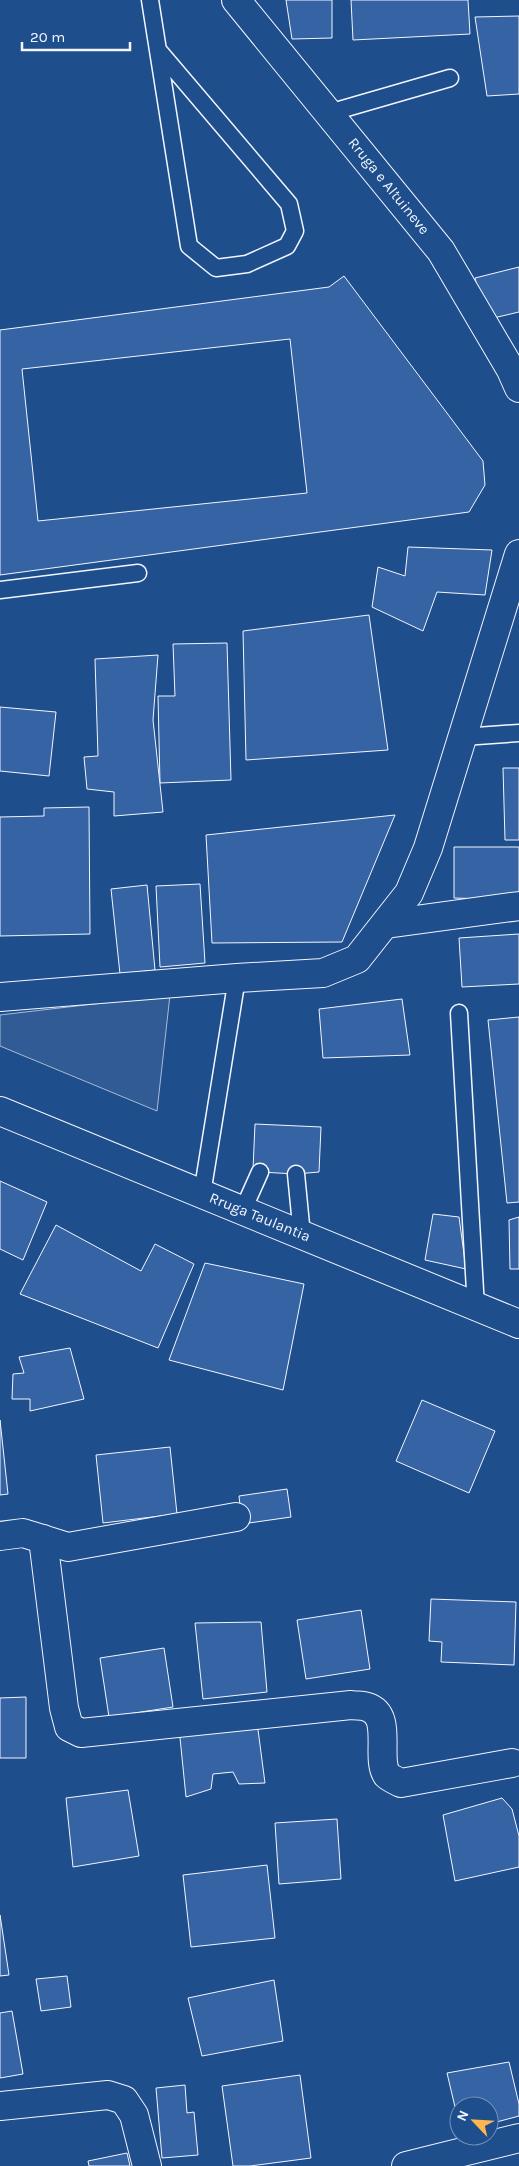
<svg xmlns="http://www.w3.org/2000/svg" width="519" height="2166" font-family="Karla,sans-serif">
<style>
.parking{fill:#305b95;stroke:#a8bbd7}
.building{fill:#3563a3;stroke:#f2f6ff;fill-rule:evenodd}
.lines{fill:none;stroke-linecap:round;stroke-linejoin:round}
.service-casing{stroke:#f2f6ff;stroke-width:19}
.minor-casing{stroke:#f2f6ff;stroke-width:30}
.tertiary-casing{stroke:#f2f6ff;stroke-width:30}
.service{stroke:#1f4e8c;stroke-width:16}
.minor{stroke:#1f4e8c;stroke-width:28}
.tertiary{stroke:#1f4e8c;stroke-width:28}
.labels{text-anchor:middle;stroke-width:4;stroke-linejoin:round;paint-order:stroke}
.street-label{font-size:15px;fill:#f2f6ff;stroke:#1f4e8c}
</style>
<rect width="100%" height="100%" fill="#1f4e8c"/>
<path class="parking" d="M170,995l-13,116 -157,-65v-31z"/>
<g class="building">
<path d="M286,0h46v38l-40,1z"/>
<path d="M351,0h117l2,34 -117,6z"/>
<path d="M519,16v78l-32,2 -12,-79z"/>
<path d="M519,267v45l-34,8 -10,-42z"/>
<path d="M344,276l139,185 2,24 -16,27 -469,63v-245l329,-43zM290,339l17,154 -269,28 -16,-152z"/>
<path d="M408,547l84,3 -7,45 -48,-3 -14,39 -51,-24 6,-40 27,9z"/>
<path d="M369,615l19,135 -142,10 -3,-129z"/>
<path d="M227,643l4,137 -71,3 -2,-87h17l-2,-52z"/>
<path d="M158,655l-5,65 10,92 -49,4v-24l-27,-3 -3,-32 14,-1 -3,-97z"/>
<path d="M0,707l56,5 -7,64 -49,-5z"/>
<path d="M503,768h16v72h-14z"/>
<path d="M89,807l1,127 -90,2v-119l44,-1v-8z"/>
<path d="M395,815l-53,127 -130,1 -6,-108z"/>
<path d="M454,847h65v53l-65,-2z"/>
<path d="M200,884l5,79 -45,4 -4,-81z"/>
<path d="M147,885l8,85 -35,4 -9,-85z"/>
<path d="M519,934v50l-57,3 -3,-49z"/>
<path d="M402,999l8,56 -87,3 -4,-49z"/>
<path d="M519,1017v185l-12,1 -19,-183z"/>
<path d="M255,1124l66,3 -2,45 -23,2 -36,-2 -7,-3z"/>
<path d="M0,1181l47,21 -24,58 -23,-11z"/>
<path d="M433,1214l26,3 7,52 -41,-9z"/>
<path d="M519,1217v52h-9l-1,-49z"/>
<path d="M56,1225l85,46 14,-27 39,20 -36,84 -138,-54z"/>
<path d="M205,1263l99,21 -21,106 -114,-30z"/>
<path d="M70,1348l14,51 -54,12v-12h-18l1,-25 11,-1 -5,-16z"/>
<path d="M422,1400l73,31 -26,62 -73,-32z"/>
<path d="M0,1420l8,74 -8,1z"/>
<path d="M170,1447l7,67 -74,9 -7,-68z"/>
<path d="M287,1489l4,28 -49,7 -3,-28z"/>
<path d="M431,1599l85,3 -2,63 -73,-3 1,-20 -13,-1z"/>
<path d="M361,1610l9,59 -64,10 -9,-59z"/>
<path d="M261,1622l6,70 -64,7 -8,-76z"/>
<path d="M164,1648l9,59 -64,10 -9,-59z"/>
<path d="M26,1697v61h-26v-60z"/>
<path d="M257,1722l8,61 -26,1 -6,-12 -20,2 -2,15 -25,8 -7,-69z"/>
<path d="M128,1790l11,66 -66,11 -7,-69z"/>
<path d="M502,1798l10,11 7,27v31l-64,14 -12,-66z"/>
<path d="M337,1819l4,60 -62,5 -4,-61z"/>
<path d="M267,1865l8,73 -84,9 -8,-72z"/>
<path d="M0,1915l9,60 -9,1z"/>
<path d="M67,1976l4,31 -30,4 -5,-32z"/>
<path d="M274,1980l9,61 -81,15 -14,-58z"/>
<path d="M12,2011l11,63 -23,4v-65z"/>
<path d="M509,2062l10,42v12l-30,8v-18h-30v18l-12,-51z"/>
<path d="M300,2075l11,83 -61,8h-17l-11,-80z"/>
<path d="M185,2085l2,28 7,-1 4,43 -36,3 -6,-70z"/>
<path d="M127,2153l3,13h-41l-1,-5z"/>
</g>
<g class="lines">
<g class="service-casing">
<g id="service">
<path d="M150,0l39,246 27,22 31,-4 40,-18 8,-15 -6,-27 -131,-154"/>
<path d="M329,113l121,-35"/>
<path d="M0,590l138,-17"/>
<path d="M463,737l56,-4"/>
<path d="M459,1013l17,295"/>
<path d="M296,1174l6,61"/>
<path d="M202,1194l35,-216"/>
<path d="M243,1210l17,-38"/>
</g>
</g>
<g class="minor-casing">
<g id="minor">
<path d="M236,0l205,251 70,119 8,18"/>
<path d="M386,924l133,-18"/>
<path d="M0,997l237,-19 86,-5 34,-14 52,-66 19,-45 91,-294"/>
<path d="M0,1536l23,-3 45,14 168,-30"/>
<path d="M43,1539l21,169 5,19 12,6 270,-28c5,1 11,0 16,2 27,8 8,51 20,68 3,3 10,6 14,8l111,-20"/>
<path d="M0,2106l108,-11 16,5 10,15 13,51"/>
<path d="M406,2166l113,-28"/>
</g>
</g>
<g class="tertiary-casing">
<path id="tertiary" d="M0,1111l519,213"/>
</g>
<use href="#service" class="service"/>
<use href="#minor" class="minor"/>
<use href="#tertiary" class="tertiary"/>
</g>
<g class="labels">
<g class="street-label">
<text transform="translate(389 186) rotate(51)" y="5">Rruga e Altuineve</text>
<text transform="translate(260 1217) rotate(22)" y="5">Rruga Taulantia</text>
</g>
</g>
<g transform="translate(474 2121) rotate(295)"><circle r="24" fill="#1f4e8c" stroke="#7391ba"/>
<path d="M0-4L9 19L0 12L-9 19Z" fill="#ffb74d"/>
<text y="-8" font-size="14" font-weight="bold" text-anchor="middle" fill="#f2f6ff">N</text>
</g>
<path d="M22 42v8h108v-8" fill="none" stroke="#f2f6ff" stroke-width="2.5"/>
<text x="30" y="42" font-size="15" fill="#f2f6ff" stroke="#1f4e8c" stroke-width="4" paint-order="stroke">20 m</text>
</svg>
